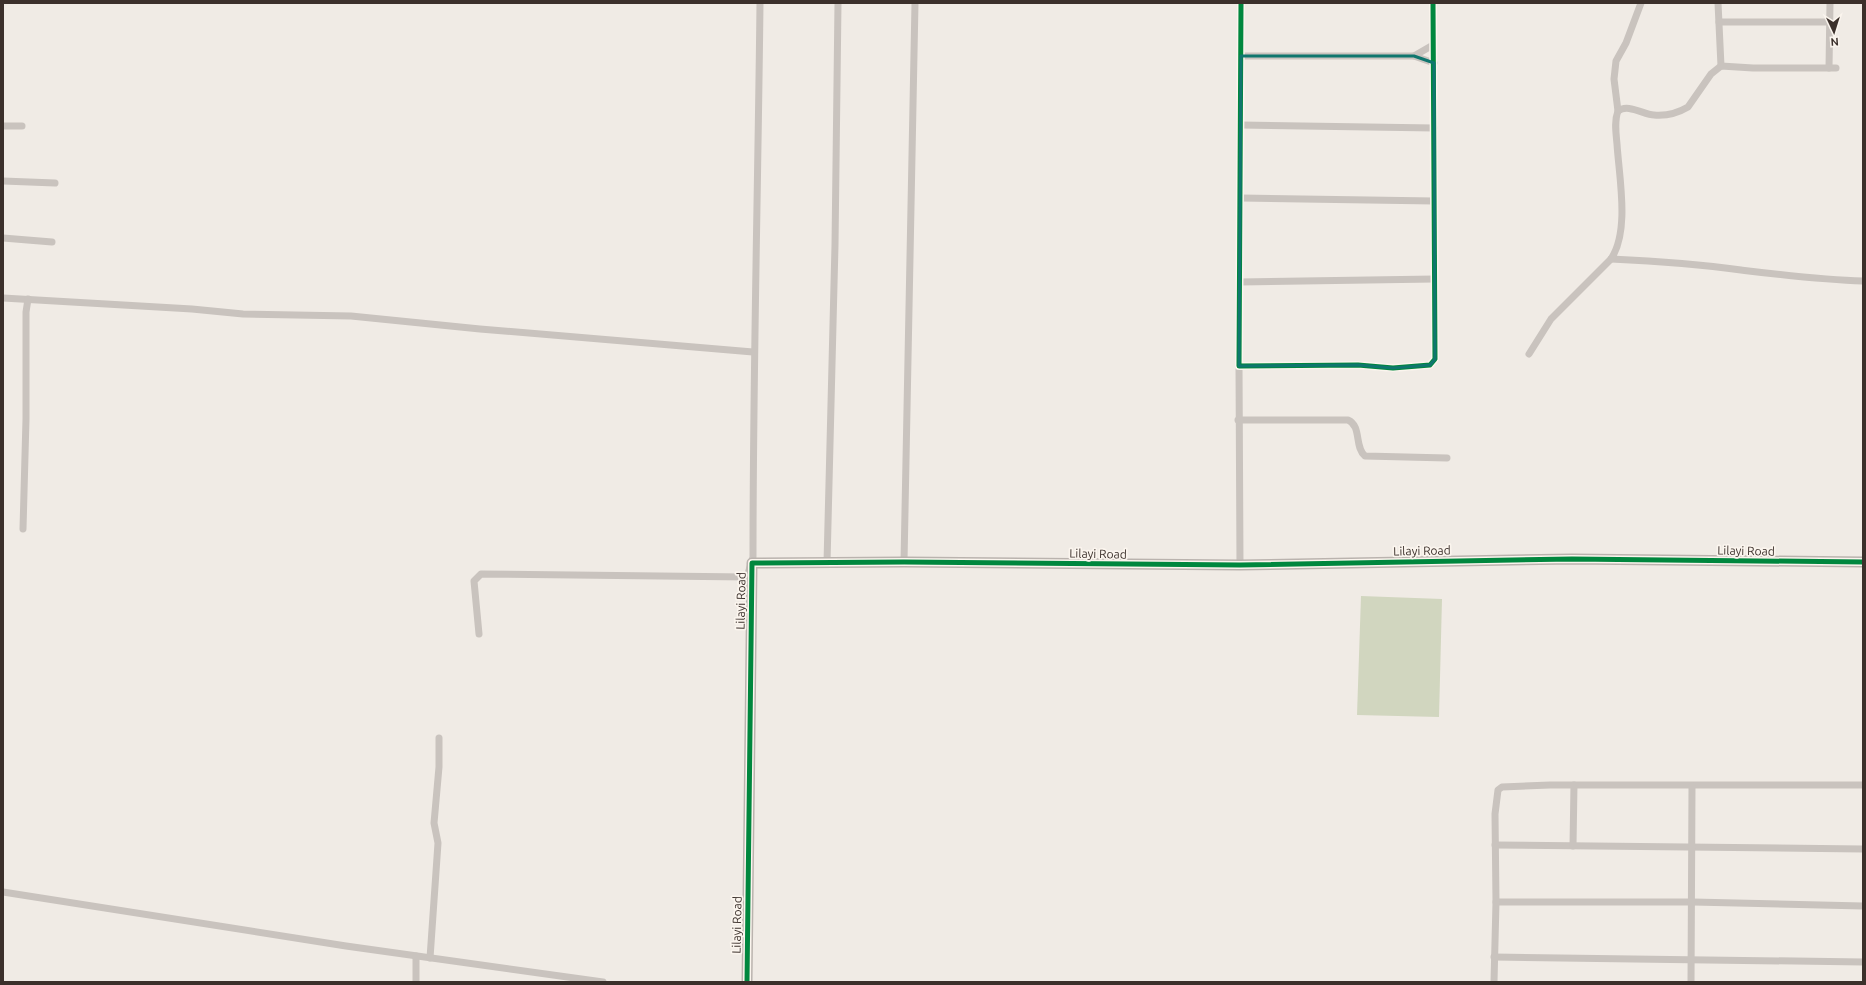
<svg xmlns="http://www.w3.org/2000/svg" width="1866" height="985" font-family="Ubuntu,sans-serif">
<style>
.green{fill:#d1d6bf}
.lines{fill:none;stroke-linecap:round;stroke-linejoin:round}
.street{stroke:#c9c3be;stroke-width:7}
.secondary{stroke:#bab3ae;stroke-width:11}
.cycleway-casing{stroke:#fbf5ee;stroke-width:8}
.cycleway{stroke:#00873e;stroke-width:5}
.marked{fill:none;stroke:#0f766e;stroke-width:3;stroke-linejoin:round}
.labels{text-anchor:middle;stroke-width:3.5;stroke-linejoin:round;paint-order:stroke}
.street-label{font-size:12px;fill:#3b302b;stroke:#fbf5ee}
</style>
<rect width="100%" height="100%" fill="#f0ebe5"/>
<path class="green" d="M1361,596l81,3 -3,118 -82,-2z"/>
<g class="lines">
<g class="street">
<path d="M1241,3l-2,363 119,-1 35,3 37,-3 5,-6 -2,-356"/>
<path d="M1718,3l3,63"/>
<path d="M1719,22h111"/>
<path d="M1433,45l-19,11 20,7"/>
<path d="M1241,56h173"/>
<path d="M1829,68l1,-65"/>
<path d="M1618,111l-4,-32 2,-18 10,-18 15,-40"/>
<path d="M1241,125l193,3"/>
<path d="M3,126h19"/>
<path d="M3,181l52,2"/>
<path d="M1241,198l193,3"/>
<path d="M3,238l49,4"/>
<path d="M1611,259c43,2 87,5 130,11 41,5 81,10 122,11"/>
<path d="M1240,282l194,-3"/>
<path d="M3,298l189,11 51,5 108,2 129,13 273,23"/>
<path d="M1529,354l22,-35 60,-60c19,-28 8,-82 6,-115 -1,-11 -3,-23 1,-33 10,-8 26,4 36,4 12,1 24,-2 34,-8l23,-33 10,-8 32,2h83"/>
<path d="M1239,366l1,199"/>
<path d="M1238,420h110c14,6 6,27 17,36l82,2"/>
<path d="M23,529l3,-110v-107l2,-13"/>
<path d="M904,562l11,-559"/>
<path d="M827,563l8,-318 3,-242"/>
<path d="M479,634l-5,-53 7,-7 266,3 6,-20c0,-185 5,-369 7,-554"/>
<path d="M1495,845l368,4"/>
<path d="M1573,846l1,-61"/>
<path d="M3,892l343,54 257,36"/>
<path d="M1496,902h197l170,4"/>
<path d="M1494,957l369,5"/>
<path d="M430,958l8,-115 -4,-20 5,-56v-29"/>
<path d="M416,982v-26"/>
<path d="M1494,982l2,-80 -1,-88 3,-24 4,-3 48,-2h313"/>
<path d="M1691,982l1,-196"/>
</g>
<path class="secondary" d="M747,982l5,-419 152,-1 336,3 332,-6 291,3"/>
<g class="cycleway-casing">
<g id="cycleway">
<path d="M1241,3l-2,363 119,-1 35,3 37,-3 5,-6 -2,-356"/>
<path d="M747,982l5,-419 152,-1 336,3 332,-6 291,3"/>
</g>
</g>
<use href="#cycleway" class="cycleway"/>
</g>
<path class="marked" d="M1241,56h173l20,7 1,296 -5,6 -37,3 -35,-3 -119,1z"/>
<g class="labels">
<g class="street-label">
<text transform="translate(1422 551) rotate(-1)" y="4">Lilayi Road</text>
<text transform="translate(1746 551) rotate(1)" y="4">Lilayi Road</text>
<text transform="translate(1098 554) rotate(1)" y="4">Lilayi Road</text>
<text transform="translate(741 601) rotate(-89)" y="4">Lilayi Road</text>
<text transform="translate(737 925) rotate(-89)" y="4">Lilayi Road</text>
</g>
</g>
<rect width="1866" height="985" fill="none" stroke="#3b302b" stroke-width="8"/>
<g transform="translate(1834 32) rotate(176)" stroke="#fbf5ee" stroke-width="3" paint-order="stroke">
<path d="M0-3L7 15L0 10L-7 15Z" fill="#3b302b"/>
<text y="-6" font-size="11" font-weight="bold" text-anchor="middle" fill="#3b302b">N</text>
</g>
</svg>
